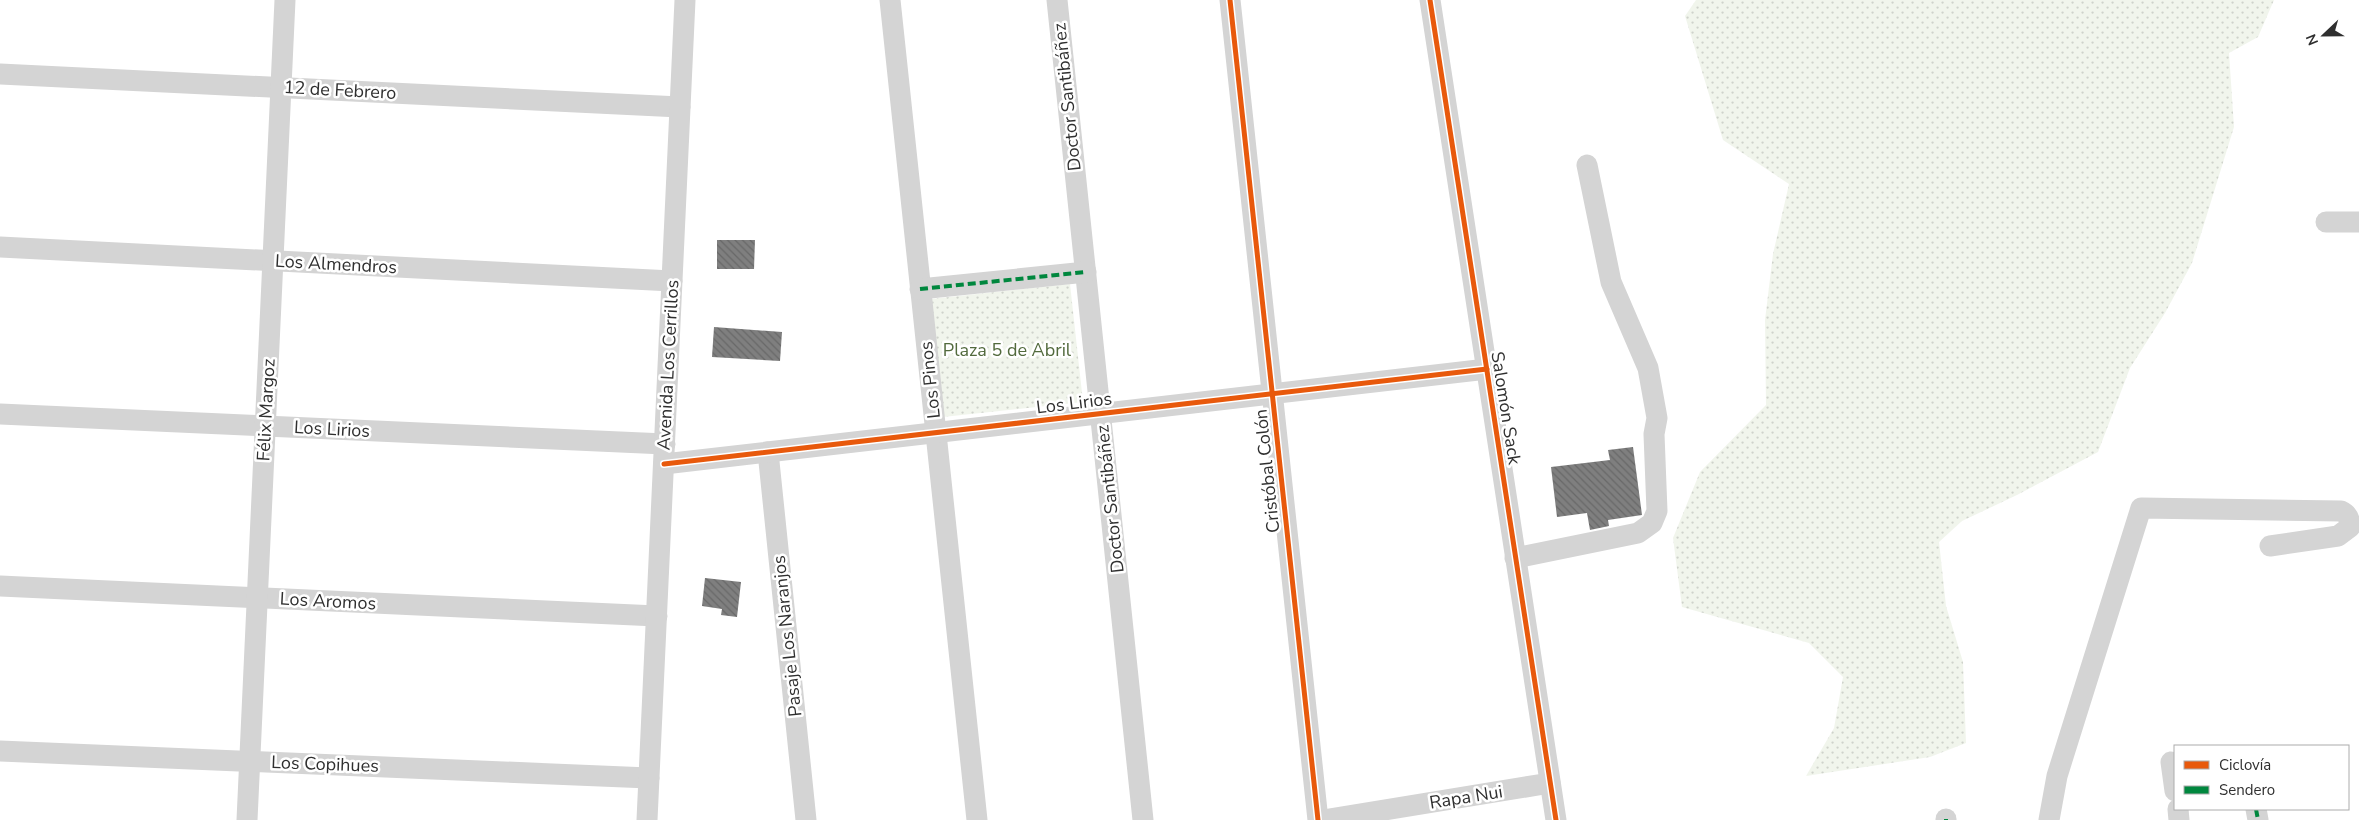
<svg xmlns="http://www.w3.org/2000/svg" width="2359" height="820" font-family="'Nunito Sans',sans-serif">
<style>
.grass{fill:url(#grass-dots)}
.building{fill:url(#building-back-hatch)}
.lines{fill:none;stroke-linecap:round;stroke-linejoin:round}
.minor{stroke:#d4d4d4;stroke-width:21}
.quiet{stroke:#00873e;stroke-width:4;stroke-dasharray:8 4;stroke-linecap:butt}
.cycleway-casing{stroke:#fff;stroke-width:8}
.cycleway{stroke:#e8590c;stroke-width:5}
.labels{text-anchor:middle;stroke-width:5;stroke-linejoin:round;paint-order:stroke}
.street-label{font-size:18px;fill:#2f2f2f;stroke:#fff}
.park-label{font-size:18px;fill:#526a3d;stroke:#fff}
</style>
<defs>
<pattern id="grass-dots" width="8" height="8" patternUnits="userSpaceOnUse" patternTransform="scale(1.25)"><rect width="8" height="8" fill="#f1f5ec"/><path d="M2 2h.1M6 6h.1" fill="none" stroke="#cfd2cb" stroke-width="1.8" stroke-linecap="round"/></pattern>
<pattern id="building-back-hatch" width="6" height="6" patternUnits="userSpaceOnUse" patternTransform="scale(1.25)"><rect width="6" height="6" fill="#7f7f7f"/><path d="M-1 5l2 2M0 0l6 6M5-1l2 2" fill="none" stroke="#686868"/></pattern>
</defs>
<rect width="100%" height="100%" fill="#fff"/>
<g class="grass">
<path d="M1696,0h578l-16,37 -29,16 5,74 -42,136 -27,50 -35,55 -32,84 -81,43 -55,26 -23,21 7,64 17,56 3,81 -36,14 -124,19 28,-48 9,-51 -34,-34 -127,-36 -9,-69 27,-66 66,-67 -1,-85 8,-66 16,-70 -66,-44 -38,-124z"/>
<path d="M1070,284l13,118 -140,15 -12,-118z"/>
</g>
<g class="building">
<path d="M717,240h38l-1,29h-37z"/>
<path d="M714,327l68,5 -2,29 -68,-4z"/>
<path d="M1633,447l9,68 -34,5 1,6 -19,4 -3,-17 -30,4 -6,-50 59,-7 -2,-10z"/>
<path d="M705,578l36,4 -4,35 -16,-2 1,-6 -20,-3z"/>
</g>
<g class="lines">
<g class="minor">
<path d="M890,0l87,820"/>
<path d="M1057,0l86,820"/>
<path d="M1230,0l88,820"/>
<path d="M1430,0l126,820"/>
<path d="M0,74l680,33"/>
<path d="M2326,222h33"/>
<path d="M0,247l672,34"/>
<path d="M920,289l166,-17"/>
<path d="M0,414l665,30"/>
<path d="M768,452l38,368"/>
<path d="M664,464l823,-95"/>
<path d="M1515,558l123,-25 14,-10 5,-12 -3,-77 3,-16 -9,-50 -37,-86 -24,-117"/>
<path d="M0,586l657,30"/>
<path d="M0,751l649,27"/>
<path d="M2171,762l4,29"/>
<path d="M2178,809l1,11"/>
<path d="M2256,809l2,11"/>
<path d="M247,820l38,-820"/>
<path d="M647,820l38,-820"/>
<path d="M1323,820l227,-37"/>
<path d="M1946,820v-1"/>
<path d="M2049,820l8,-44 84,-268 200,3c7,3 9,8 9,16l-12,9 -68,10"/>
</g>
<g class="quiet">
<path d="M920,289l166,-17"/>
<path d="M2256,809l2,11"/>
<path d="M1946,820v-1"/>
</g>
<g class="cycleway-casing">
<g id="cycleway">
<path d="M1230,0l88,820"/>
<path d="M1430,0l126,820"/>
<path d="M664,464l823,-95"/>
</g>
</g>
<use href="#cycleway" class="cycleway"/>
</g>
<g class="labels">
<g class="street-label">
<text transform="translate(340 90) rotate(3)" y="6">12 de Febrero</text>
<text transform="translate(1067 97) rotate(-96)" y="6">Doctor Santibáñez</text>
<text transform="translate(336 264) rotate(3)" y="6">Los Almendros</text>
<text transform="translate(668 365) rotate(-87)" y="6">Avenida Los Cerrillos</text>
<text transform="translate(930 380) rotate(-96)" y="6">Los Pinos</text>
<text transform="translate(1074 403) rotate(-7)" y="6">Los Lirios</text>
<text transform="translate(1506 408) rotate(81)" y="6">Salomón Sack</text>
<text transform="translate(266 410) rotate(-87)" y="6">Félix Margoz</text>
<text transform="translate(332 429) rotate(3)" y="6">Los Lirios</text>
<text transform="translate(1267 471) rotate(-96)" y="6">Cristóbal Colón</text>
<text transform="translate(1110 499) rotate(-96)" y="6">Doctor Santibáñez</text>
<text transform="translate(328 601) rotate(3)" y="6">Los Aromos</text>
<text transform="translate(787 636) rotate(-96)" y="6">Pasaje Los Naranjos</text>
<text transform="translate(325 764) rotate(2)" y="6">Los Copihues</text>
<text transform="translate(1466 797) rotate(-9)" y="6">Rapa Nui</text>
</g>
<g class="park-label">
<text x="1007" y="356">Plaza 5 de Abril</text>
</g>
</g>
<rect x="2174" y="745" width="175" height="65" fill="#ffffff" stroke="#acacac"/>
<rect x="2184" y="761" width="25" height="8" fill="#e8590c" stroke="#acacac"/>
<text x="2219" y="770" font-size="15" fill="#2f2f2f">Ciclovía</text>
<rect x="2184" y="786" width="25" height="8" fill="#00873e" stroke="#acacac"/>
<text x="2219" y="795" font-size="15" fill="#2f2f2f">Sendero</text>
<g transform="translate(2324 35) rotate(248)" stroke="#ffffff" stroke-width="4" paint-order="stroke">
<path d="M0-4L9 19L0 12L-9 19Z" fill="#2f2f2f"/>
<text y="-8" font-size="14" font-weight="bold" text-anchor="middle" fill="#2f2f2f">N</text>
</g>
</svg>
